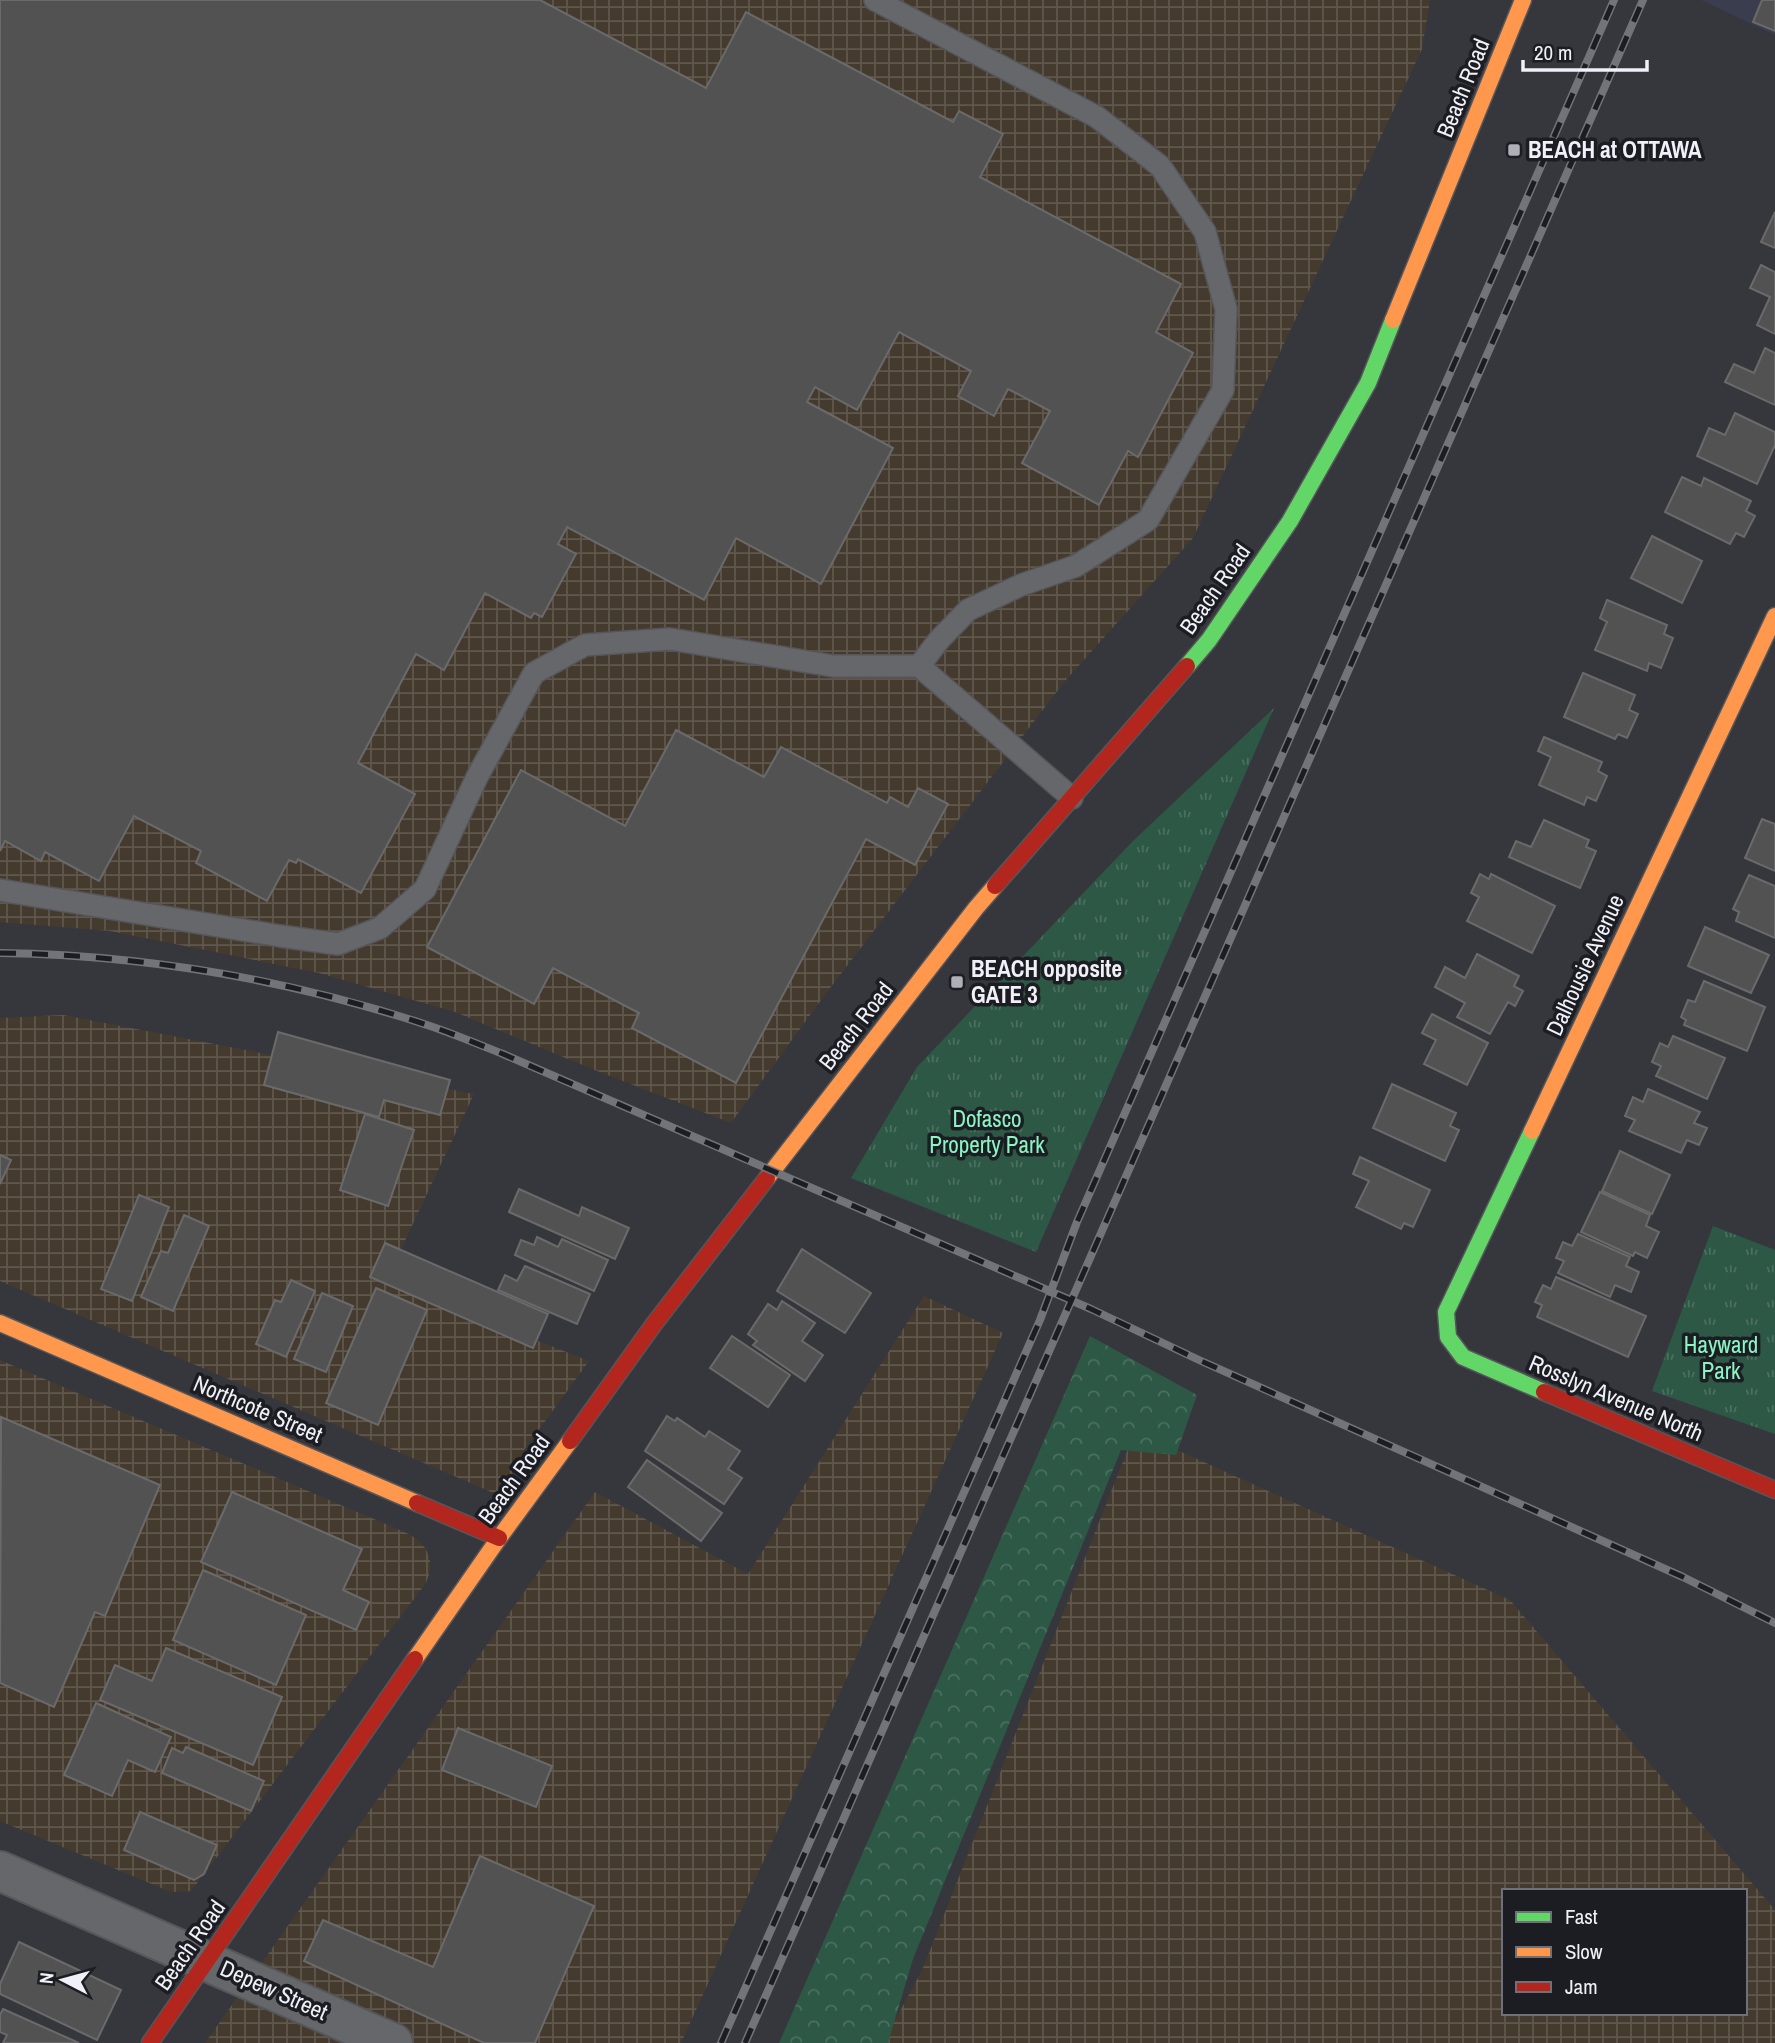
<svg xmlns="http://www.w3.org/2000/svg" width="1775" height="2043" font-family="'Archivo Narrow',sans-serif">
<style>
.built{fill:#3a3d4d}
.industrial{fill:url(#industrial-grid);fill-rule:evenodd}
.forest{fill:url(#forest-crowns)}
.park{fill:url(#park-tufts)}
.building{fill:#535252;stroke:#6b6a6a;stroke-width:2}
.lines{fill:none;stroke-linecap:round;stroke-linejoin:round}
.lane-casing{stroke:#55565a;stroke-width:24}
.street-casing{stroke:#55565a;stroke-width:42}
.fast-casing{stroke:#55565a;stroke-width:19}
.slow-casing{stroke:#55565a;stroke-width:19}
.jam-casing{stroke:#55565a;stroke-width:19}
.lane{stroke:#66676b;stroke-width:21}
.street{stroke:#66676b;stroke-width:38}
.fast{stroke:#63d668;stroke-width:16}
.slow{stroke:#ff974d;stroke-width:16}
.jam{stroke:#b3261e;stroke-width:16}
.rail-casing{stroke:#737479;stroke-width:8}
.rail{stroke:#1c1d22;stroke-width:5;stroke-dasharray:16;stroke-linecap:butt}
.poi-dot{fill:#aeafb7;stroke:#1c1d22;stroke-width:2.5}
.labels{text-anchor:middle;stroke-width:7;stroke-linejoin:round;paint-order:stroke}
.street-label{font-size:23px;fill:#eff0f8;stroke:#1c1d22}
.poi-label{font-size:23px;font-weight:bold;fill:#eff0f8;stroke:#1c1d22;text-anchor:start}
.park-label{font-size:23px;fill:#89f5c3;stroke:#1c1d22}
</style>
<defs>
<pattern id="industrial-grid" width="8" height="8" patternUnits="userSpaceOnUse" patternTransform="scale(1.75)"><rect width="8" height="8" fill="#453a2e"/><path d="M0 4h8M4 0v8" fill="none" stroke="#60574d"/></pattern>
<pattern id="forest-crowns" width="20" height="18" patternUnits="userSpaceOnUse" patternTransform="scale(1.75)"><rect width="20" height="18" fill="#2c5845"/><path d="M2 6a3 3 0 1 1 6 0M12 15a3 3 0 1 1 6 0" fill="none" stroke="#4b7061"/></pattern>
<pattern id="park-tufts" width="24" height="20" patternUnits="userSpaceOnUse" patternTransform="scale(1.75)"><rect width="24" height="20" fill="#2c5845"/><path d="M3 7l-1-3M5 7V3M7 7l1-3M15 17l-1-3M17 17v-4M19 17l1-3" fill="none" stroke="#4b7061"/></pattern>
</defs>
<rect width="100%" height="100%" fill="#36373d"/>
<path class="built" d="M1701,0h74v35z"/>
<g class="industrial">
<path d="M0,0h1430l-8,49 -229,489 -128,143 -238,311 -96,131 -139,-54 -137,-57 -136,-39 -209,-42 -110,-9z"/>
<path d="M63,1015l411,79 -88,187 203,80 -65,89 -21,47 -503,-216v-263z"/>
<path d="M924,1296l79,37 -322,710h-476l390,-551 153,82z"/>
<path d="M0,1360l409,174 9,6 8,9 4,11v12l-4,11 -235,308 -20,1 -171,-71z"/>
<path d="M1135,1431l375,169 265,310v133h-892l40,-75zM1504,1891h241v122h-241z"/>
</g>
<path class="forest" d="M1090,1336l107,59 -21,60 -55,-5 -208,509 -25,84h-109z"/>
<g class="park">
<path d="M1274,708l-238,544 -185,-74 66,-111 216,-226z"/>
<path d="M1713,1226l62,24v184l-123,-43z"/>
</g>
<g class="building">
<path d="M0,0h540l166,88 40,-76 207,110 6,-11 44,23 -23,43 201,107 -25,48 37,21 -55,104 -10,-6 -29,54 -77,-42 28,-52 -42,-22 -14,27 -36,-20 13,-25 -72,-39 -42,78 -42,-23 -8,15 86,46 -72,136 -85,-46 -32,62 -137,-73 -9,17 18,10 -34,63 -8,-4 -3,5 -46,-25 -41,77 -28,-16 -58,109 57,31 -54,99 -63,-34 -2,4 -7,-3 -22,41 -71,-38 5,-12 -67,-35 -35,65 -54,-29 -4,9 -36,-20 -5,10z"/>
<path d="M1762,0h13v31l-22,-9z"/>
<path d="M1775,212v36l-14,-6z"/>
<path d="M1761,265l14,7v62l-18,-9 13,-28 -20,-9z"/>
<path d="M1765,348l10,5v52l-50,-23 9,-18 20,9z"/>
<path d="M1735,413l40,19v13l-18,39 -60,-28 12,-28 16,7z"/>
<path d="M1682,477l19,9 3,-8 47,23 -5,10 9,5 -11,21 -8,-4 -6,11 -65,-32z"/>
<path d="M1652,536l50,25 -20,42 -51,-25z"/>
<path d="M1607,600l60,25 -3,9 9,4 -12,30 -12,-5 -2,8 -52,-21 12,-28 -7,-4z"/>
<path d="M1583,673l52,22 -6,15 9,4 -11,24 -9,-4 -3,5 -51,-22z"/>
<path d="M676,730l88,47 17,-30 106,56 3,-6 18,10 10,-19 30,16 -33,61 -49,-26 -130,244 -104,-55 7,-15 -86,-45 -19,36 -107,-57 94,-177 104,56z"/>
<path d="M1544,737l58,25 -4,9 9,5 -11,25 -9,-4 -3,8 -45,-20 12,-28 -13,-6z"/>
<path d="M1762,819l13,5v47l-30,-13z"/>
<path d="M1544,820l45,20 -3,7 10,4 -16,37 -71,-31 7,-16 15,6z"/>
<path d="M1480,874l9,5 2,-5 64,32 -23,47 -65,-32 12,-24 -8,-4z"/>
<path d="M1749,875l26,11v52l-39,-17 3,-9 -6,-3z"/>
<path d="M1705,927l64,28 -18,38 -63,-27z"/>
<path d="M1477,954l42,22 -5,10 9,5 -8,15 -7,-4 -18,32 -33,-17 8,-14 -30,-16 10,-20 20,11z"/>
<path d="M1704,981l61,26 -18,44 -63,-26 2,-5 -5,-3 7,-17 7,2z"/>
<path d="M1432,1014l56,29 -21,42 -43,-21 12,-24 -14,-7z"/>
<path d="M278,1032l172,48 -10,35 -56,-15 -5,17 -115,-32z"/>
<path d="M1673,1036l52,22 -18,41 -51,-23 5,-10 -9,-4 8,-19 8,4z"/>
<path d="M1392,1084l64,29 -6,13 9,4 -14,31 -72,-33z"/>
<path d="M1648,1089l52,23 -6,11 13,5 -8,17 -12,-5 -6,13 -52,-22 6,-11 -10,-4 8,-19 10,5z"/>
<path d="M365,1114l49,16 -26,76 -48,-16z"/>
<path d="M1620,1151l50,24 -18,39 -50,-23z"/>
<path d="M0,1155l11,5 -11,24z"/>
<path d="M1360,1157l70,33 -17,37 -9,-4 -3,6 -45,-22 13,-26 -16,-7z"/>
<path d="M519,1189l60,27 3,-9 47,21 -14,31 -106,-47z"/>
<path d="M1600,1192l50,23 -4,11 13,6 -12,26 -12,-6 -2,4 -52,-24z"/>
<path d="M139,1195l30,12 -37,94 -31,-12z"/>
<path d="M184,1215l25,11 -36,85 -32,-14 20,-46 7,2z"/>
<path d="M1578,1234l52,23 -4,9 13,6 -8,20 -16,-7 -5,12 -52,-24 6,-12 -8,-3 7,-16 9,4z"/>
<path d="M537,1237l21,10 4,-8 46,21 -14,31 -79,-36 6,-15 13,5z"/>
<path d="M385,1243l163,71 -15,34 -163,-71z"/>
<path d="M802,1249l69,44 -26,40 -68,-42z"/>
<path d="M525,1266l65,28 -13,30 -79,-34 7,-15 12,6z"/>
<path d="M1556,1277l90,39 -18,41 -91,-40 5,-12 -7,-3 8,-17 8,4z"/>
<path d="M291,1280l24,11 -29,66 -30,-13 19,-44 6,2z"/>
<path d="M376,1288l51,22 -49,115 -52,-22z"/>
<path d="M322,1293l31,13 -27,66 -32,-13z"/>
<path d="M782,1301l33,22 -13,18 21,14 -18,26 -52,-36 4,-4 -9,-7 20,-30 9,6z"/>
<path d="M732,1336l58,39 -22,32 -58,-39z"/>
<path d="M667,1416l8,5 2,-3 28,19 4,-6 31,20 -12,18 14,9 -18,26 -79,-53z"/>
<path d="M1,1417l159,68 -55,131 -10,-4 -41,95 -54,-24z"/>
<path d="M647,1460l75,53 -21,28 -73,-54z"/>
<path d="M232,1492l130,57 -19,41 26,12 -13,28 -155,-68z"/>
<path d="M203,1570l103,45 -30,70 -103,-45z"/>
<path d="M166,1648l116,49 -29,68 -153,-65 15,-35 37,16z"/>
<path d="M96,1703l75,34 -16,35 -27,-12 -16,36 -48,-21z"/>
<path d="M458,1728l94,38 -16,41 -94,-37z"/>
<path d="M186,1747l78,34 -13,30 -89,-38 10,-25 11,5z"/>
<path d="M140,1812l77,33 -13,29 -10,6 -70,-30z"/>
<path d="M480,1856l114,50 -59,137h-51l-180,-82 19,-41 110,47z"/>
<path d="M19,1942l102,48 -24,50 -97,-46v-10z"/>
<path d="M3,2009l76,34h-76l4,-8 -7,-3v-17z"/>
</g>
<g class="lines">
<g class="lane-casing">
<g id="lane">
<path d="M875,0l222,117 63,49 45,66 21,77 -3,81 -75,130 -72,46 -55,19 -53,25 -29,30 -20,26 153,132"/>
<path d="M0,890l280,46 58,8 42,-16 45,-39 52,-112 57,-104 51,-28 85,-6 163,27h86"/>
</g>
</g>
<g class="street-casing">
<path id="street" d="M0,1871l393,172"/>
</g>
<g class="fast-casing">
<g id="fast">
<path d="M1187,666l22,-26 81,-119 78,-138 25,-63"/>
<path d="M1532,1131l-86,181 2,25 15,20 81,35"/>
</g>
</g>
<g class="slow-casing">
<g id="slow">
<path d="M1393,320l130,-320"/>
<path d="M1532,1131l243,-515"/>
<path d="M767,1178l209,-270 19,-22"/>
<path d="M0,1323l417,180"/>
<path d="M415,1659l84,-121 71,-97"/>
</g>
</g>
<g class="jam-casing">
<g id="jam">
<path d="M995,886l192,-220"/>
<path d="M1544,1392l231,98"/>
<path d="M570,1441l84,-117 113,-146"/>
<path d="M417,1503l82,35"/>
<path d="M150,2043l265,-384"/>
</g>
</g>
<use href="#lane" class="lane"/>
<use href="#street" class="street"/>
<use href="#fast" class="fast"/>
<use href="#slow" class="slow"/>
<use href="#jam" class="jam"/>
<g class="rail-casing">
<g id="rail">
<path d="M0,953c144,2 281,25 418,69 29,9 57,21 85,32l588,255 108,51 484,217 92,46"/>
<path d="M721,2043l319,-723 37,-98 537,-1222"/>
<path d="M745,2043l898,-2043"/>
</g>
</g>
<use href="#rail" class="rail"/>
</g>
<g class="poi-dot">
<rect x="1507" y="143" width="14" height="14" rx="3.5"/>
<rect x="950" y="975" width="14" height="14" rx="3.5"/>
</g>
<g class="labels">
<g class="street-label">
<text transform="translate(1463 88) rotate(-68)" y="8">Beach Road</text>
<text transform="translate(1215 589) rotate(-55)" y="8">Beach Road</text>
<text transform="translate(1585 965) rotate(-65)" y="8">Dalhousie Avenue</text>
<text transform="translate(856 1026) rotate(-52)" y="8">Beach Road</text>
<text transform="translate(1616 1398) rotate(23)" y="8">Rosslyn Avenue North</text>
<text transform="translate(258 1409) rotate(23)" y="8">Northcote Street</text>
<text transform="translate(514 1479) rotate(-54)" y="8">Beach Road</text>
<text transform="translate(190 1945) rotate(-55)" y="8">Beach Road</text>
<text transform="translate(274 1990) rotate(24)" y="8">Depew Street</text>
</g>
<g class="poi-label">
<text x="1528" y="158">BEACH at OTTAWA</text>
<text x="971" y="977">BEACH opposite<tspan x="971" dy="26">GATE 3</tspan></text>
</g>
<g class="park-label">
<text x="987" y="1127">Dofasco<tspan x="987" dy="26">Property Park</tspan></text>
<text x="1721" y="1353">Hayward<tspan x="1721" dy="26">Park</tspan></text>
</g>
</g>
<rect x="1502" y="1889" width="245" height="126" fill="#1c1d22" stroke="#707178" stroke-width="2"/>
<rect x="1516" y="1912" width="35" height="10" fill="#63d668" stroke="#707178" stroke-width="2"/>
<text x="1565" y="1924" font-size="21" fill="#eff0f8">Fast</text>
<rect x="1516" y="1947" width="35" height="10" fill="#ff974d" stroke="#707178" stroke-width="2"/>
<text x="1565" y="1959" font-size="21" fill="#eff0f8">Slow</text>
<rect x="1516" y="1982" width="35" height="10" fill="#b3261e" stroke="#707178" stroke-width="2"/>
<text x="1565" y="1994" font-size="21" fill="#eff0f8">Jam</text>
<g transform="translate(63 1980) rotate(276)" stroke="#1c1d22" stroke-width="5" paint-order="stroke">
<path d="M0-5L12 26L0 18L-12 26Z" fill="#eff0f8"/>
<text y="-10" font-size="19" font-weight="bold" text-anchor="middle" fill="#eff0f8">N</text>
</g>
<path d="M1523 60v10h124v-10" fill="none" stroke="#eff0f8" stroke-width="3.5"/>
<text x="1534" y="60" font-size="21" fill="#eff0f8" stroke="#1c1d22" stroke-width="5" paint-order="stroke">20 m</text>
</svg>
